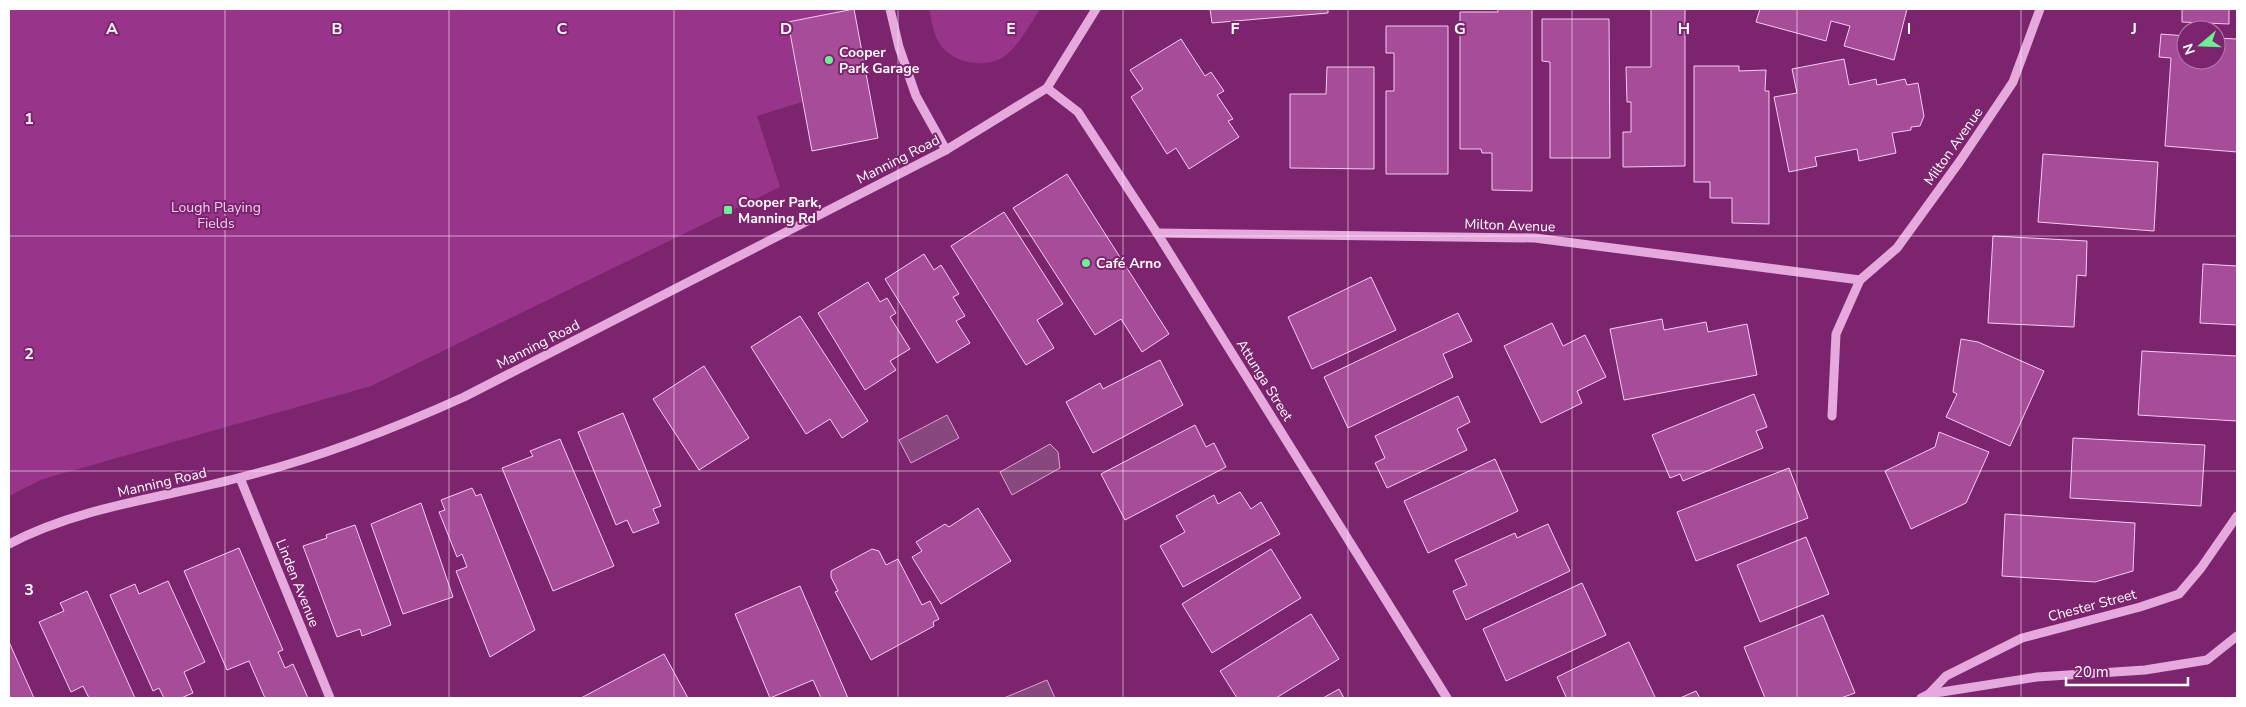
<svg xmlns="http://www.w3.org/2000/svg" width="2246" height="707" font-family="'Nunito Sans',sans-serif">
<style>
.green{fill:#98358a}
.water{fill:#88487e;stroke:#e69ddd}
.building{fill:#a64c99;stroke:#f4ccef}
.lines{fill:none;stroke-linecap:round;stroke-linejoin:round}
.minor{stroke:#e5a9dd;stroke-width:9}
.grid{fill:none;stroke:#fff;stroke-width:1;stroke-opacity:0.55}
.poi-dot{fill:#6def93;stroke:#7d246f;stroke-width:2}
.labels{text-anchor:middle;stroke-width:4;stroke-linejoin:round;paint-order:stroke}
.poi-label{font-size:14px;font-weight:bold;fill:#fff;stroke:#7d246f;text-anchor:start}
.street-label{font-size:14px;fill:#fff;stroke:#7d246f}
.park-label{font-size:14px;fill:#f4ccef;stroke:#7d246f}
.grid-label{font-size:16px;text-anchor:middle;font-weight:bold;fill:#fff;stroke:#7d246f;stroke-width:4;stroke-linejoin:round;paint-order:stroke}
</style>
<rect width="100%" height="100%" fill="#7d246f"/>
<g class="green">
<path d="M9,9h845l-66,13 14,80 -45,14 23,71 -409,199 -328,93 -34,17z"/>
<path d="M929,9h111c-10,15 -22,39 -38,49 -21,12 -55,3 -65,-19 -4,-9 -6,-21 -8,-30z"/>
</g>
<g class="water">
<path d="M947,415l12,23 -48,25 -12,-23z"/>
<path d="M1050,444l8,8 2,16 -48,27 -12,-23z"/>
<path d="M1047,680l8,18h-51z"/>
</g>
<g class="building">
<path d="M854,9l24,129 -66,13 -24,-129z"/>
<path d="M1210,9h118v4l-116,10z"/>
<path d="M1498,9h34v182l-40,-1v-37h-10l-1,-4h-21v-137h38z"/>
<path d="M1651,9h34v157l-62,1v-35h8v-30h-4l-1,-35h25z"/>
<path d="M1760,9h147l-13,51 -50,-14 6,-20 -19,-5 -5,20 -70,-19z"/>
<path d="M2182,9h47v15l-47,-2z"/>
<path d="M1542,19h67l1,139h-60v-96l-8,-1z"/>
<path d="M1386,26h62v148h-62v-83h8v-38h-8z"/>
<path d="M2161,34l25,2v24h30v-22l21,1v113l-72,-6 6,-88 -12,-1z"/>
<path d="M1181,39l24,37 6,-4 13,19 -7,4 16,24 -5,2 11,16 -50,32 -13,-21 -9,6 -36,-57 12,-8 -13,-19z"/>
<path d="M1844,59l5,26 27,-6 1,6 28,-6 2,6 11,-2 6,33 -4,10 -9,1v3l-19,3 4,20 -37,8 -2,-12 -42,8 2,9 -28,6 -15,-75 23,-4 -5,-24z"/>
<path d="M1694,66h45v5l27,-1 -1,21h4v133l-37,-1v-25h-22v-16h-16z"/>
<path d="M1327,67h47v102l-84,-1v-74h36z"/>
<path d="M2043,154l115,8 -4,69 -116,-9z"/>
<path d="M1067,174l102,160 -27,18 -21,-33 -26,16 -82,-127z"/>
<path d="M1004,212l59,92 -26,16 17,28 -28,17 -75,-119z"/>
<path d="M1993,236l94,5 -1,35 -9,-1 -3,52 -86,-4z"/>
<path d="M924,254l10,16 7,-5 18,29 -6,3 12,19 -9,5 14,22 -33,20 -52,-84z"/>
<path d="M2203,264l34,2v59l-37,-2z"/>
<path d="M1371,277l25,53 -84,39 -24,-52z"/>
<path d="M868,282l12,20 7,-4 9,15 -6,4 20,32 -20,12 6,9 -31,20 -47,-77z"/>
<path d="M1458,313l14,28 -29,13 10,23 -105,51 -24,-51z"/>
<path d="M800,316l68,105 -26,17 -12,-19 -24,15 -55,-87z"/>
<path d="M1662,319l2,11 42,-8 2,10 39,-8 10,51 -133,25 -14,-71z"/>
<path d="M1552,323l11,23 22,-11 21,42 -29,14 5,12 -41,20 -37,-77z"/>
<path d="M1961,339l17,3 66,29 -34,75 -64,-29 11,-23 -4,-2z"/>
<path d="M2142,351l95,5v65l-99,-6z"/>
<path d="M1160,360l23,45 -90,48 -27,-51 34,-19 3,6z"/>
<path d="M704,366l45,72 -50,32 -46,-71z"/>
<path d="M1754,394l13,33 -11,4 7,17 -80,33 -3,-7 -10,4 -18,-43z"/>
<path d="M1458,396l12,26 -13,7 10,21 -80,38 -12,-25 10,-5 -10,-22z"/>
<path d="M623,413l38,93 -8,3 6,14 -26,10 -6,-13 -11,5 -38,-93z"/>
<path d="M1195,425l11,22 8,-4 12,24 -101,53 -24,-46z"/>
<path d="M1939,432l50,20 -23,51 -55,26 -26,-58 50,-24z"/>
<path d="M2073,438l132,7 -4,61 -131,-8z"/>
<path d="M560,439l54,127 -61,25 -51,-123 31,-12 -3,-5z"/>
<path d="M1495,459l23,52 -90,42 -24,-52z"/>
<path d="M1789,468l19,50 -112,43 -19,-49z"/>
<path d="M472,488l4,8 5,-2 54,136 -45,27 -34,-86 11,-4 -5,-13 -5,3 -18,-45 6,-2 -4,-10z"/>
<path d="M1240,492l11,17 10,-7 19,32 -97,53 -23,-41 25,-14 -9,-16 38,-21 4,9z"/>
<path d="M421,503l32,94 -50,17 -32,-90z"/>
<path d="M978,508l33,53 -70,43 -29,-47 10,-6 -6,-9 29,-18 4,3z"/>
<path d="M2005,514l130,9 -2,48 -38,11 -93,-6z"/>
<path d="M1548,524l22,47 -104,49 -13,-29 14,-6 -12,-25 60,-27 2,5z"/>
<path d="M355,525l36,100 -29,11 -2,-7 -23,8 -34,-91 24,-8 -1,-3z"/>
<path d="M1806,537l23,57 -69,28 -23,-57z"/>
<path d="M239,548l44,102 -5,2 7,16 8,-4 15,34h-43l-16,-37 -22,9 -43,-99z"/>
<path d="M872,549l7,2 7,14 12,-6 24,46 8,-4 9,18 -6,3 1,4 -63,34 -36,-68 3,-1 -7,-14v-6z"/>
<path d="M1271,549l30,49 -89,55 -30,-49z"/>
<path d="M168,581l37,81 -21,10 9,21 -12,5h-17l-5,-10 -6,3 -43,-96 25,-11 4,10z"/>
<path d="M1582,583l24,52 -100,46 -23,-52z"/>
<path d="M800,586l48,112h-27l-8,-18 -43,18 -35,-84z"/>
<path d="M87,591l48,107h-46l-6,-12 -12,6 -32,-70 25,-11 -4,-8z"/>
<path d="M1311,614l28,45 -63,39h-39l-17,-27z"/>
<path d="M1823,615l32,78 -14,5h-76l-21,-51z"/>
<path d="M9,642l25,56h-25z"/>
<path d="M1629,642l26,55 -4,1h-87l2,-1 -9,-20z"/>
<path d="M664,654l24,44h-107z"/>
<path d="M1339,689l5,9h-21z"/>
<path d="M1696,691l4,7h-20z"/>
</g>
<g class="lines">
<g class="minor">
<path d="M890,9l9,38 17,49 30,54"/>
<path d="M1047,88l31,24 79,121 290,465"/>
<path d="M1157,233l378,5 325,42 37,-32 63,-87 53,-79 27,-73"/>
<path d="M1832,416l4,-82 24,-54"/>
<path d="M240,478l90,220"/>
<path d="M9,544c70,-37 153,-46 229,-66 78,-19 153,-48 226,-81l482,-247 101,-62 49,-79"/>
<path d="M1929,694l17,-18 76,-38 118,-31 39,-13 22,-26 36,-52"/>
<path d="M1921,698l8,-4 108,-17 108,-7 62,-10 30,-24"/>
</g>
</g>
<path class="grid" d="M225,9v689M449,9v689M674,9v689M898,9v689M1123,9v689M1348,9v689M1572,9v689M1797,9v689M2021,9v689M9,236h2228M9,471h2228"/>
<g class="poi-dot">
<circle cx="829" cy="60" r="5"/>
<rect x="723" y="205" width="10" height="10" rx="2.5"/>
<circle cx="1086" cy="263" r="5"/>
</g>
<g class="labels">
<g class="poi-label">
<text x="839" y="57">Cooper<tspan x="839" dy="16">Park Garage</tspan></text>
<text x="738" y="207">Cooper Park,<tspan x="738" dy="16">Manning Rd</tspan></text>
<text x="1096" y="268">Café Arno</text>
</g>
<g class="street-label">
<text transform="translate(1953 146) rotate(-55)" y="5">Milton Avenue</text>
<text transform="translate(898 159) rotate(-27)" y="5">Manning Road</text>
<text transform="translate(1510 225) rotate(2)" y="5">Milton Avenue</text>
<text transform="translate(538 344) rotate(-27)" y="5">Manning Road</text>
<text transform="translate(1265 380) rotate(58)" y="5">Attunga Street</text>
<text transform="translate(162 482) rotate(-13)" y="5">Manning Road</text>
<text transform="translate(298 583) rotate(68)" y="5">Linden Avenue</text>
<text transform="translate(2092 605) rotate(-15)" y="5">Chester Street</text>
</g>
<g class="park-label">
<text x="216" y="212">Lough Playing<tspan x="216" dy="16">Fields</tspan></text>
</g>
</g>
<g class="grid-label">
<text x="112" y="34">A</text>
<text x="337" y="34">B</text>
<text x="562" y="34">C</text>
<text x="786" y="34">D</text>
<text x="1011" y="34">E</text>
<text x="1235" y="34">F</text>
<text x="1460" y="34">G</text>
<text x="1684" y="34">H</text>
<text x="1909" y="34">I</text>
<text x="2134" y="34">J</text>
<text x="29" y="124">1</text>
<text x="29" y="359">2</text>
<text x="29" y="595">3</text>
</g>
<rect width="2246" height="707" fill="none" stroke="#ffffff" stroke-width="20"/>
<g transform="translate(2201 45) rotate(251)"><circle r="24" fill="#7d246f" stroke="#b17ca9"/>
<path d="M0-4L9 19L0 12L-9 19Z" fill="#6def93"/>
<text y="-8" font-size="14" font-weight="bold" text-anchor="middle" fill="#ffffff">N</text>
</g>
<path d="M2066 677v8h122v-8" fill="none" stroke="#ffffff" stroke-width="2.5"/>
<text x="2074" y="677" font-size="15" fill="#ffffff" stroke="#7d246f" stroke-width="4" paint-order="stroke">20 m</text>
</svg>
